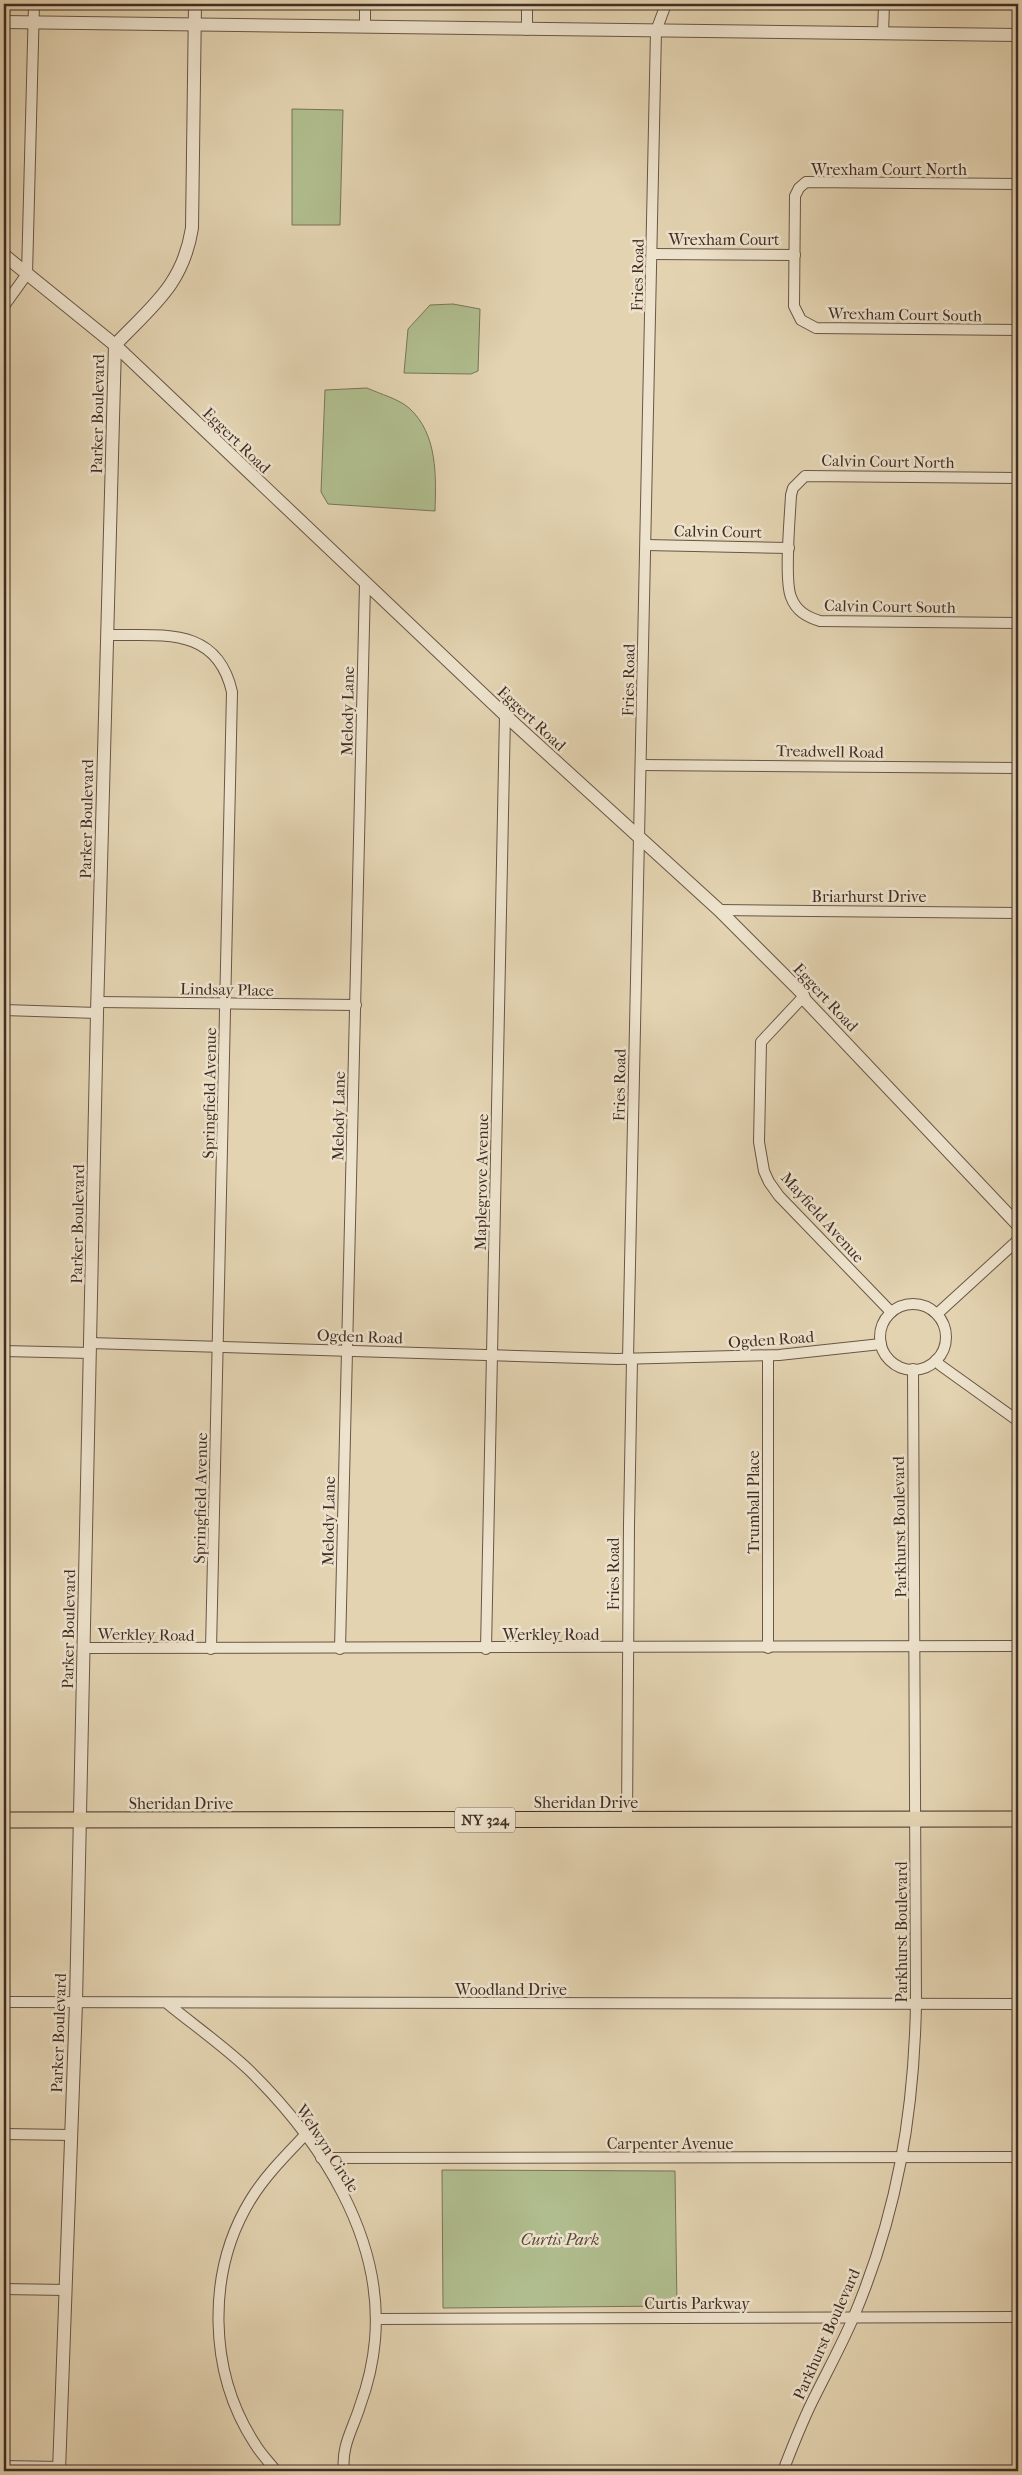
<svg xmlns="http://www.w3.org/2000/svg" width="1022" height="2475" font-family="'IM FELL French Canon',serif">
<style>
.park{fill:#b0bd8e;stroke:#787559}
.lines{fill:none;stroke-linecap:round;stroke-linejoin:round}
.minor-casing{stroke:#695647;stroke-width:12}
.tertiary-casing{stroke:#695647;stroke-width:14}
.primary-casing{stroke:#402d24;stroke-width:17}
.minor{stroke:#ede2cc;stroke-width:10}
.tertiary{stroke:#ede2cc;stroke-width:12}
.primary{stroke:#e3d3b1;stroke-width:15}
.labels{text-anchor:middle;stroke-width:5;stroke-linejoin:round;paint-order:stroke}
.shield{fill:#ede2cc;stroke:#746356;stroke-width:1}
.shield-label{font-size:15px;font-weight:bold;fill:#402d24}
.street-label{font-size:16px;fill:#402d24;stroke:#ede2cc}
.park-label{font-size:16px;font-style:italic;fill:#564a39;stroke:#ede2cc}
</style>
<rect width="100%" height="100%" fill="#e3d3b1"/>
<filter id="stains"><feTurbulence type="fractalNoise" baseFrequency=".004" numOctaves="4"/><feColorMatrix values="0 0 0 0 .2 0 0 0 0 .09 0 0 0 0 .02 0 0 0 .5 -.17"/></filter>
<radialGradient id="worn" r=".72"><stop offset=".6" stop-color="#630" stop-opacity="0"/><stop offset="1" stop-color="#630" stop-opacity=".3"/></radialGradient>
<g class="park">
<path d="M292,109l51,1 -3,115h-48z"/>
<path d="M453,304l27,5 -2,62 -7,3 -67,-1 4,-44 22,-24z"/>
<path d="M367,388c13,6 32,11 42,20 29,26 27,69 26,103l-107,-7 -7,-12 4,-102z"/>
<path d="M442,2170l233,1 2,135 -234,2z"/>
</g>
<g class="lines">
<g class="minor-casing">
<g id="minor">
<path d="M365,27v-23"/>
<path d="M527,30v-26"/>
<path d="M883,34l1,-30"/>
<path d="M1018,184l-212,-2 -7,6 -4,8 -1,110 7,14 15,8 202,2"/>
<path d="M653,254l142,1"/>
<path d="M4,306l23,-32 7,-270"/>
<path d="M1018,478l-213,-2 -12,12 -2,7c-1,22 -7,85 0,102 5,14 16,20 29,24l198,2"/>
<path d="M646,545l143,3"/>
<path d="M107,635c54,1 110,-10 125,57l-21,957"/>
<path d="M641,765l377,3"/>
<path d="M719,910l299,3"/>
<path d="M804,996l-43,46 -2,100 5,29 5,11 10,14 112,116"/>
<path d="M98,1002l258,3"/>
<path d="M4,1010l93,3"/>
<circle cx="913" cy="1337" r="33"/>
<path d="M937,1314l81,-74"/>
<path d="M90,1343l527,16 162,-4 102,-11"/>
<path d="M4,1351l86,2"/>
<path d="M768,1356v292"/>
<path d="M628,1359l28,-1328 10,-27"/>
<path d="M936,1360l4,5 78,56"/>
<path d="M84,1648l934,-2"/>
<path d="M340,1649l25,-1065"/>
<path d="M486,1649l19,-934"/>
<path d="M627,1819l2,-295 3,-165"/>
<path d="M4,2002l1014,2"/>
<path d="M168,2004c27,22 57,43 82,67 71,70 134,166 125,269 -2,23 -7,44 -15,66 -7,23 -19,40 -16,65"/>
<path d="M4,2134l67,1"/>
<path d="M321,2158l697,-1"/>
<path d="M4,2289l62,1"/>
<path d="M376,2319l642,-2"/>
<path d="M4,2466l56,1"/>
<path d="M276,2471c-7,-9 -15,-17 -21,-27 -47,-72 -49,-172 -4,-245 14,-23 35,-44 54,-64"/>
<path d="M783,2471c10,-26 20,-52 33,-77 13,-26 27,-52 38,-78 43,-102 60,-202 62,-312l-3,-635"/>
</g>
</g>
<g class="tertiary-casing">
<g id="tertiary">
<path d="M4,22l1014,13"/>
<path d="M4,255l111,90 390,370 214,195 83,83 3,7 213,225"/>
<path d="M59,2471l17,-468 21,-990 18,-668c37,-39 68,-60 77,-117l3,-224"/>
</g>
</g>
<g class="primary-casing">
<path id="primary" d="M4,1820l1014,-1"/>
</g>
<use href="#minor" class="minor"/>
<use href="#tertiary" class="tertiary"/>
<use href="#primary" class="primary"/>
</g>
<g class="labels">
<rect class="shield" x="455" y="1807.5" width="60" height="25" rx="4"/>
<g class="shield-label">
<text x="485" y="1825">NY 324</text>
</g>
<g class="street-label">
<text x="889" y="175">Wrexham Court North</text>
<text x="724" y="245">Wrexham Court</text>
<text transform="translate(637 275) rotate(-89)" y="6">Fries Road</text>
<text transform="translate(905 314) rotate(1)" y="6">Wrexham Court South</text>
<text transform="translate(97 414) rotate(-89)" y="6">Parker Boulevard</text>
<text transform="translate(237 440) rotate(44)" y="6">Eggert Road</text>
<text transform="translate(888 461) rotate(1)" y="6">Calvin Court North</text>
<text transform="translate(718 531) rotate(1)" y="6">Calvin Court</text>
<text transform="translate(890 606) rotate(1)" y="6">Calvin Court South</text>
<text transform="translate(628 680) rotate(-89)" y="6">Fries Road</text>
<text transform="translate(347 711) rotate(-89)" y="6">Melody Lane</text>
<text transform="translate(532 718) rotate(43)" y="6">Eggert Road</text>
<text transform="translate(830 751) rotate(1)" y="6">Treadwell Road</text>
<text transform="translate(86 819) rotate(-89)" y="6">Parker Boulevard</text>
<text x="869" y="902">Briarhurst Drive</text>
<text transform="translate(227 989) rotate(1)" y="6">Lindsay Place</text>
<text transform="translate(826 997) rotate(47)" y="6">Eggert Road</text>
<text transform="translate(619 1085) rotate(-89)" y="6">Fries Road</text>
<text transform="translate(209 1093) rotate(-89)" y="6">Springfield Avenue</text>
<text transform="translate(338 1116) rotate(-89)" y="6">Melody Lane</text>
<text transform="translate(481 1182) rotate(-89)" y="6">Maplegrove Avenue</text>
<text transform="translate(823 1217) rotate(48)" y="6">Mayfield Avenue</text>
<text transform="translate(77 1224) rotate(-89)" y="6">Parker Boulevard</text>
<text transform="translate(360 1336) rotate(2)" y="6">Ogden Road</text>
<text transform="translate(771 1339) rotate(-4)" y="6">Ogden Road</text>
<text transform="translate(200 1498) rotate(-89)" y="6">Springfield Avenue</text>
<text transform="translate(753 1502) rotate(-90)" y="6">Trumball Place</text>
<text transform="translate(328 1521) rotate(-89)" y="6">Melody Lane</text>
<text transform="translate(899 1527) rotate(-91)" y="6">Parkhurst Boulevard</text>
<text transform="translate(613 1574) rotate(-90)" y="6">Fries Road</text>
<text transform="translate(68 1629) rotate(-89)" y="6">Parker Boulevard</text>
<text transform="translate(146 1634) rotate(1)" y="6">Werkley Road</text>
<text x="551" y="1640">Werkley Road</text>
<text x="586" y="1808">Sheridan Drive</text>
<text x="181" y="1809">Sheridan Drive</text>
<text transform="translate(901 1932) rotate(-90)" y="6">Parkhurst Boulevard</text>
<text x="511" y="1995">Woodland Drive</text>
<text transform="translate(58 2033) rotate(-88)" y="6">Parker Boulevard</text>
<text x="670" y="2149">Carpenter Avenue</text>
<text transform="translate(328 2148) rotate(57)" y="6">Welwyn Circle</text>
<text x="697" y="2309">Curtis Parkway</text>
<text transform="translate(826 2334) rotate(-66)" y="6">Parkhurst Boulevard</text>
</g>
<g class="park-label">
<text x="560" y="2245">Curtis Park</text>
</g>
</g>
<rect width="1022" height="2475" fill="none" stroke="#e3d3b1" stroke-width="20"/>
<rect x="5" y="5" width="1012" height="2465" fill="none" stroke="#402d24" stroke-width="2.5"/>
<rect x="10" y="10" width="1002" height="2455" fill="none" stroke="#402d24"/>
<rect width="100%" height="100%" filter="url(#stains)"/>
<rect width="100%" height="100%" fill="url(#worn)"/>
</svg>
